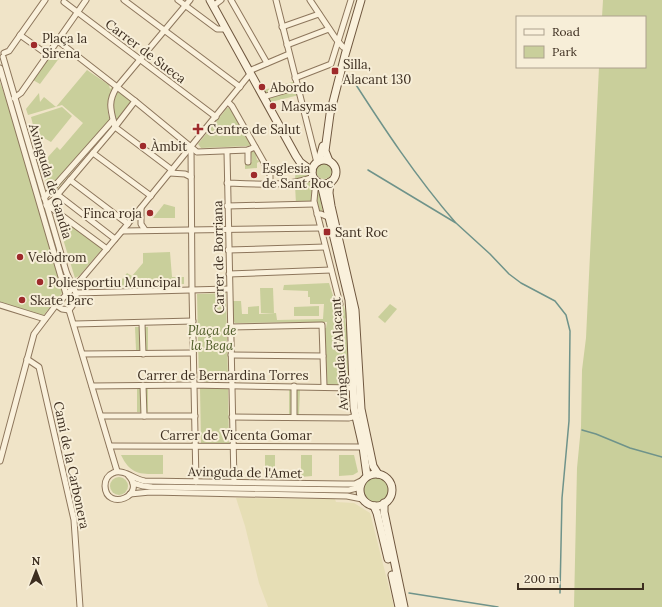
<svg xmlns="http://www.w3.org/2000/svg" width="662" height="607" font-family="Lora,serif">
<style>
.farmland{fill:#e6deb5}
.green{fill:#c9cf9b}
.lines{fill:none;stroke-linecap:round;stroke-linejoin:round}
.stream{stroke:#6f938a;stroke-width:1.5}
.street-casing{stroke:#8d765c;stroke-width:7}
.secondary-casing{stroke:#6f573f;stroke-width:9}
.street{stroke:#faf1dc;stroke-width:5}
.secondary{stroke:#faf1dc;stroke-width:7}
.poi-dot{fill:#9e2a2b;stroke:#f7eed8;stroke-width:1.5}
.labels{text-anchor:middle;stroke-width:4;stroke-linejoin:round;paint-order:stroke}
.poi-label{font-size:13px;fill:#3d2e20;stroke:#f7eed8;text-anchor:start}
.street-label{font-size:13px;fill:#3d2e20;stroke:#f7eed8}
.park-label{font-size:13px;font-style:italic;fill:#4d5a26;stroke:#f7eed8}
</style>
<rect width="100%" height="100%" fill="#f0e4c8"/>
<path class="farmland" d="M236,498l99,1 1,3 18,1 16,10 24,94h-126l-9,-24 -14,-57z"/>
<g class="green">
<path d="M603,0h59v607h-88l3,-139 4,-41 1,-57 4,-32 13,-271h46v-50h-43z"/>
<path d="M55,49l8,4 -23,31 -7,-4z"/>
<path d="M87,70l22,15 1,4 2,-2 1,1c-8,14 -6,23 -2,37l-58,69 -5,-5 -10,-33 10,6v-5l9,-10 3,3 23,-27 -21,-18 -34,10 -2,-6 13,-16 1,9 4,-5 12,10z"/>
<path d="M296,81l3,14 -32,8 -7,-12z"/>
<path d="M0,82l26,73 39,132 -3,6 -20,24 -42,-13z"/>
<path d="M119,90l14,11 -18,22 -3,-12 1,-16z"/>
<path d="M62,107l10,9 -21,26 -7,-4 -6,7 -7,-28z"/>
<path d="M227,108h5l19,35 -2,3 -48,2 -3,-4z"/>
<path d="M255,151l2,9 3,1 -3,2v5l-12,1v-7h7l-1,-10z"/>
<circle cx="324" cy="171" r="8"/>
<path d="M296,163h2l10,8 1,5 -14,4z"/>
<path d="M311,181l3,4 -3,17 -15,2 -1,-19z"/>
<path d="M318,186l6,19 -3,-2 2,10 -6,-5 -2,-8z"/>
<path d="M164,204l11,3v11h-22z"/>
<path d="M55,213l48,35 -24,28 -4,2z"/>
<path d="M170,252l2,25h12v7h-19v3l-50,1 12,-15 5,3 11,-13v-10z"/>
<path d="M329,283l7,22 7,-1 4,13 -2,2 1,8h5l2,61 -29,-2 -2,-58h4l1,-6 -92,1 -2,-3v-19h8l1,13h6v-7l11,-1v8l17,-1 1,7 46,-1 1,-15h-14v-7h-2v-6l-25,-1 1,-5z"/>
<path d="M260,288h13l1,25h-13z"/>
<path d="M226,293l2,88 -29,1 -2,-88z"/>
<path d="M390,304l7,5 -12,14 -7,-6z"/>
<path d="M319,306v10h-25v-9z"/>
<path d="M135,327h13v24l-12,-1z"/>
<path d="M200,388h28l1,55h-28z"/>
<rect x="137" y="389" width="11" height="23"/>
<path d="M289,389h11l-1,25h-10z"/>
<path d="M121,455h42v19c-21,0 -32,2 -42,-19z"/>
<rect x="265" y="455" width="10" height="21"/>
<path d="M301,455h11v21l-11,1z"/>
<path d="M339,455h15l4,17 -5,3 -14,1z"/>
<circle cx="119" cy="486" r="9"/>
<circle cx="376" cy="491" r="13"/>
</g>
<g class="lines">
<g class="stream">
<path d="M351,77c32,50 65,100 104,145"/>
<path d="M368,170l88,53 34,31 19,20 12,9 34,18 11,14 4,16 -1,90 -7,77 -2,95"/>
<path d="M582,430l14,4 34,14 32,9"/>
<path d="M409,593l89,14"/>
</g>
<g class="street-casing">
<g id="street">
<path d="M124,0l116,87"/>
<path d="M178,0l39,29h9"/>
<path d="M231,0l36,63"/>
<path d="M276,0l41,163"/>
<path d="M310,0l26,39 7,8"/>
<path d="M64,2l152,115"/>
<path d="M213,6l8,-6"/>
<path d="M282,27l37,-13"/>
<path d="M20,35l28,20"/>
<path d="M58,41l77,60 62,51 51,-2 7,-3"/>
<path d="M287,45l42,-16"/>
<path d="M4,53l5,-2 36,-51"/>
<path d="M3,57l63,214c5,16 18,22 3,39"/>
<path d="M0,68l66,226"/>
<path d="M249,71l40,-17"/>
<path d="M295,78l36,-14 20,-64"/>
<path d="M263,97l34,-10"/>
<path d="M14,98l7,-5 65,-93"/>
<path d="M228,102l4,4 38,67v10"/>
<path d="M115,127c-4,-16 -8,-25 2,-40l73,-87"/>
<path d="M115,127l57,43"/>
<path d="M191,147l1,143 4,192"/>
<path d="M248,150v12"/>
<path d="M227,152l7,330"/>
<path d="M93,153l58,43"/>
<path d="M170,173l15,1 6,3"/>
<path d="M70,180l58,44"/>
<path d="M227,183c24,1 64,4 86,-6"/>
<path d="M319,183l-4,7 -1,11 26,103"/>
<path d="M58,195l57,44"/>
<path d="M44,198l69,-78"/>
<path d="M46,205l7,-5 62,-73 20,-26"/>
<path d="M47,206l6,3 54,40"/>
<path d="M227,206l87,-2"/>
<path d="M141,208v16l4,6"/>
<path d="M317,214h4l7,3"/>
<path d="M122,231l198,-3"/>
<path d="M228,250l97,-3"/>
<path d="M229,274l102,-4"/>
<path d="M76,293l153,-4"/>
<path d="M0,305l45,14"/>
<path d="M56,305l6,4 7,1"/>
<path d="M69,310l48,161"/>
<path d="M142,323l1,31"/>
<path d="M75,324l118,-3"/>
<path d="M230,327l92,-2 2,61"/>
<path d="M83,354l110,-1"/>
<path d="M231,355l92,1"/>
<path d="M27,359l12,8 35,153 6,87"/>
<path d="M143,385l1,31"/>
<path d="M92,386l98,-1 163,3"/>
<path d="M294,386v31"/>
<path d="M101,416h94"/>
<path d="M232,417l117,1 7,-2"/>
<path d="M110,446l253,1"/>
<path d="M0,461l34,-127 22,-29 21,-21 45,-53 128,-157"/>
<path d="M128,475c20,21 -22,37 -23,11 0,-6 3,-11 8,-13 10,-5 22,7 32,8l198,3h12l8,-4"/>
<path d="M133,483l10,3 9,1 197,3 8,-2 3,-2"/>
<path d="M130,494l20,-2 197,4 15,3"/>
</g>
</g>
<g class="secondary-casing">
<g id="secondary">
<path d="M210,0l86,156 4,6 12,9"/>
<circle cx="324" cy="172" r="12"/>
<path d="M319,161l4,-15"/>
<path d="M329,161l-4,-10 5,-37 15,-59 16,-55"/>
<path d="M330,182l-1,11 2,13 24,104 6,99 12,57 5,8"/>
<path d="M321,184l28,116 1,13 4,95 9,39 4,29"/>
<circle cx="376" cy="490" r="16"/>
<path d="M384,503v9l20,95"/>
<path d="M374,506l3,7 11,46"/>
<path d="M392,575l7,32"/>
</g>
</g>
<use href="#street" class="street"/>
<use href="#secondary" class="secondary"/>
</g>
<g class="poi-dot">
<circle cx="34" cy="45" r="4"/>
<rect x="331" y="67" width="8" height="8" rx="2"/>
<circle cx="262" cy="87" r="4"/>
<circle cx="273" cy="106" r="4"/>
<path d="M196 123h4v4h4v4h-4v4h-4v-4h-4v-4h4z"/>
<circle cx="143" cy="146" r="4"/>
<circle cx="254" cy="175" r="4"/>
<circle cx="150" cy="213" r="4"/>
<rect x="323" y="228" width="8" height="8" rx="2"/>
<circle cx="20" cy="257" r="4"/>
<circle cx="40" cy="282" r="4"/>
<circle cx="22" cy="300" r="4"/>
</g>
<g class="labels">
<g class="poi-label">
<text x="42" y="43">Plaça la<tspan x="42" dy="15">Sirena</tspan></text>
<text x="343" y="69">Silla,<tspan x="343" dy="15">Alacant 130</tspan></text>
<text x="270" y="92">Abordo</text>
<text x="281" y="111">Masymas</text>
<text x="207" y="134">Centre de Salut</text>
<text x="151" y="151">Àmbit</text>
<text x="262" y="173">Esglesia<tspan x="262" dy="15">de Sant Roc</tspan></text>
<text x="142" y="218" text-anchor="end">Finca roja</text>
<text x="335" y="237">Sant Roc</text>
<text x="28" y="262">Velòdrom</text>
<text x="48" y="287">Poliesportiu Muncipal</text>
<text x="30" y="305">Skate Parc</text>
</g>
<g class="street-label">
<text transform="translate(146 51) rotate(37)" y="5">Carrer de Sueca</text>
<text transform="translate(51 181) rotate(73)" y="5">Avinguda de Gandia</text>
<text transform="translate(218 257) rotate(-91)" y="5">Carrer de Borriana</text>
<text transform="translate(339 354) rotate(-94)" y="5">Avinguda d'Alacant</text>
<text x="223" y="380">Carrer de Bernardina Torres</text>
<text x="236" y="440">Carrer de Vicenta Gomar</text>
<text transform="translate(72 465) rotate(78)" y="5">Camí de la Carbonera</text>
<text transform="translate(245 472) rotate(1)" y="5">Avinguda de l'Amet</text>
</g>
<g class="park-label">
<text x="212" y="335">Plaça de<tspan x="212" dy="15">la Bega</tspan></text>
</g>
</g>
<rect x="516" y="16" width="130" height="52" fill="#f7eed8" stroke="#ada18e"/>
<rect x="524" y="29" width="20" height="6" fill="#faf1dc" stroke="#ada18e"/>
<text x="552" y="36" font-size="12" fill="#3d2e20">Road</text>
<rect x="524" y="46" width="20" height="12" fill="#c9cf9b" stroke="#ada18e"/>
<text x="552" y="56" font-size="12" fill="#3d2e20">Park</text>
<g transform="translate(36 571)" stroke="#f7eed8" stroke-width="3" paint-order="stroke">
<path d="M0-3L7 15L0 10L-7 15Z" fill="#3d2e20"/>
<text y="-6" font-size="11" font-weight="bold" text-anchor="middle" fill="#3d2e20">N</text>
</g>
<path d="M518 583v6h125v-6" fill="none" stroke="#3d2e20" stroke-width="2"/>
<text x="524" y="583" font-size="12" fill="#3d2e20" stroke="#f7eed8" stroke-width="3" paint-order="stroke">200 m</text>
</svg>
